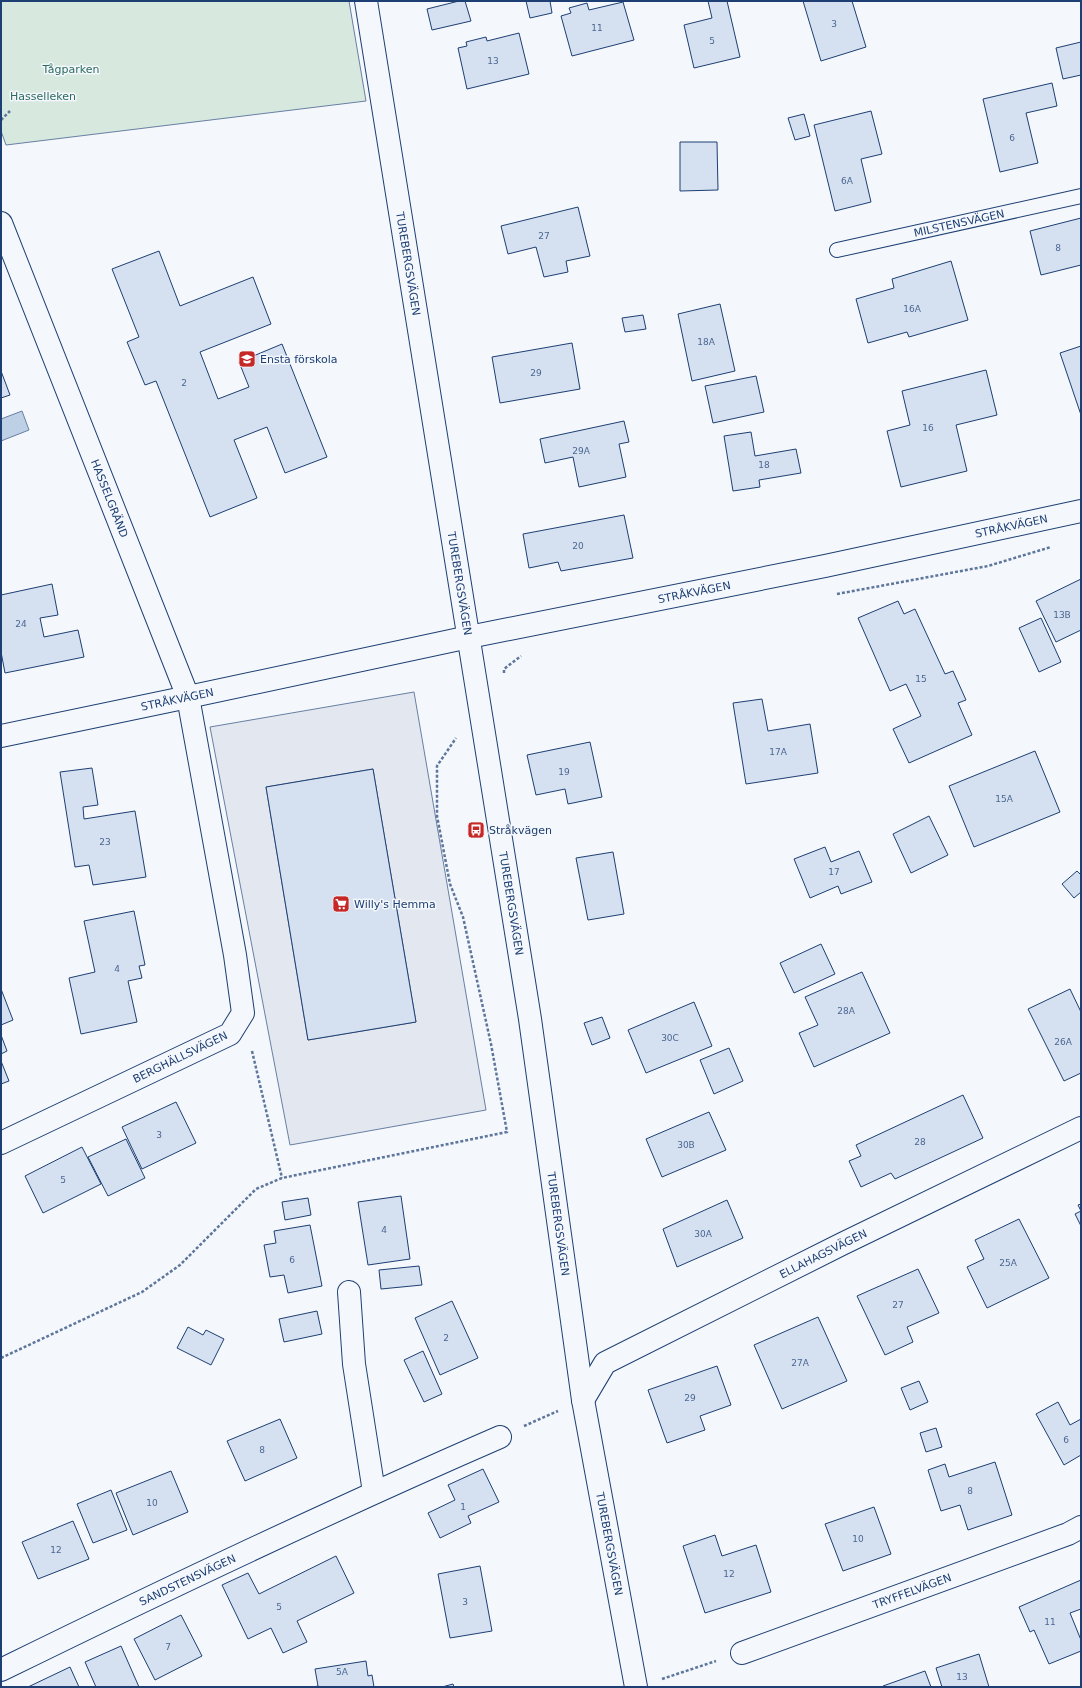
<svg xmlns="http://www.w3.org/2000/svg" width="1082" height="1688" font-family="'DejaVu Sans',sans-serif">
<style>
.green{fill:#d7e8df;stroke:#687fa3}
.parking{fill:#e3e8f0;stroke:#687fa3;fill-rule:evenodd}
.water{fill:#bed0e5;stroke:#687fa3}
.building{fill:#d5e0f0;stroke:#1d3f73}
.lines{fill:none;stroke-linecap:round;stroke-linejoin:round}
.service-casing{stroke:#1d3f73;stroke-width:16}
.minor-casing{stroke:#1d3f73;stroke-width:24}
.tertiary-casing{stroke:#1d3f73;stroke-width:24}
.path{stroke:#5e769c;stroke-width:2.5;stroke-dasharray:3 2;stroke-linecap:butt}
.service{stroke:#f4f7fb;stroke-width:14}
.minor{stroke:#f4f7fb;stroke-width:22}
.tertiary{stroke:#f4f7fb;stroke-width:22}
.labels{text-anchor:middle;stroke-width:3;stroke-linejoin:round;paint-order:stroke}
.number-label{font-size:9px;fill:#4b6792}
.park-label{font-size:11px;fill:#2c6c60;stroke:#f4f7fb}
.street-label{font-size:11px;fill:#1d3f73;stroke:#f4f7fb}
.poi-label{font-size:11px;fill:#1d3f73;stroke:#f4f7fb;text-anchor:start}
</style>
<rect width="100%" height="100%" fill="#f4f7fb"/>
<path class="green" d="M1,1h348l17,100 -360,44 -5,-14z"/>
<path class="parking" d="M414,692l72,418 -196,35 -80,-418zM373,769l43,253 -108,18 -42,-253z"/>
<path class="water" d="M22,411l7,19 -28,11v-22z"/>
<g class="building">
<path d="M459,1h6l6,20 -39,9 -5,-21z"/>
<path d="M526,1h24l2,12 -22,5z"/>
<path d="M708,1h19l13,56 -46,11 -10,-43 28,-7z"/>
<path d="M803,1h49l14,46 -45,14z"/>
<path d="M623,2l11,38 -62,16 -11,-40 10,-3 -2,-5 18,-5 2,7z"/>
<path d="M519,33l10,41 -62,15 -9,-41 9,-2 -1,-4 20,-5 1,4z"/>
<path d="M1081,42v33l-18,4 -7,-31z"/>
<path d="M1052,83l5,23 -31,7 12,50 -38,9 -17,-73z"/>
<path d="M871,111l11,43 -21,5 10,43 -36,9 -21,-86z"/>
<path d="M804,114l6,22 -15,4 -7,-22z"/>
<path d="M680,142h37l1,48 -38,1z"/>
<path d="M578,207l12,49 -24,5 2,11 -24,5 -8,-30 -28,7 -7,-28z"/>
<path d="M1081,218v47l-40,10 -11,-44z"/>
<path d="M159,251l21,55 73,-29 18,47 -71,28 18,47 31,-12 -10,-25 43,-18 45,113 -42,16 -18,-46 -33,13 23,58 -47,19 -54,-136 -11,4 -18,-43 12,-5 -27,-68z"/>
<path d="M951,261l17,59 -59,17 -2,-5 -39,11 -12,-44 38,-11 -2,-9z"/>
<path d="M720,304l15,67 -43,10 -14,-67z"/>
<path d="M643,315l3,14 -21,3 -3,-14z"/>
<path d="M572,343l8,46 -80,14 -8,-46z"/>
<path d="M1081,346v69l-21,-62z"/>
<path d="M986,370l11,45 -41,10 11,46 -66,16 -14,-56 23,-6 -8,-34z"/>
<path d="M1,371l9,24 -9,3z"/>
<path d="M756,376l8,36 -51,11 -8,-37z"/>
<path d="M624,421l5,21 -10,2 7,33 -47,10 -6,-30 -28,6 -5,-24z"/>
<path d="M751,432l4,24 41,-7 5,24 -42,7 1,7 -27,4 -9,-55z"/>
<path d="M624,515l9,43 -72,13 -3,-9 -29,6 -6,-34z"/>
<path d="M1081,579v51l-25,12 -20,-41z"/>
<path d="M52,584l6,31 -18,3 4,19 34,-7 6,27 -79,16 -4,-21v-57z"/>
<path d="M898,601l6,13 11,-5 30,65 8,-3 13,29 -8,3 14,32 -63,28 -16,-34 28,-13 -15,-32 -16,7 -32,-73z"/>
<path d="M1041,618l20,44 -22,10 -20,-44z"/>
<path d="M762,699l6,32 42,-7 8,49 -72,11 -13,-81z"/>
<path d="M590,742l12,55 -34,7 -3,-15 -29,6 -9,-40z"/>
<path d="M1035,751l25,61 -86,35 -25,-61z"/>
<path d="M92,768l6,37 -15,2 1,12 51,-8 11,66 -53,8 -4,-20 -14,2 -15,-95z"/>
<path d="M373,769l43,253 -108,18 -42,-253z"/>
<path d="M929,816l19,39 -37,18 -18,-39z"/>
<path d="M825,847l6,15 28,-11 13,31 -31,12 -3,-8 -28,12 -16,-39z"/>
<path d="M613,852l11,62 -36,6 -12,-62z"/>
<path d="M1077,871l4,4v17l-7,6 -12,-14z"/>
<path d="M134,911l11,54 -6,1 3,12 -14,3 9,41 -56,12 -12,-56 26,-6 -11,-51z"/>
<path d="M821,944l14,30 -41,19 -14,-30z"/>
<path d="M862,972l28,61 -76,34 -15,-34 19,-8 -13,-28z"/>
<path d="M1,989l12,31 -12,5z"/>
<path d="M1070,989l11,23v61l-17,8 -36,-72z"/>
<path d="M694,1002l18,44 -66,27 -18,-43z"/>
<path d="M602,1017l8,21 -18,7 -8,-22z"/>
<path d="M1,1035l6,16 -6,3z"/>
<path d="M729,1048l14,33 -29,13 -14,-34z"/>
<path d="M1,1061l8,20 -8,3z"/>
<path d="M963,1095l20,43 -88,41 -4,-6 -30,14 -12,-26 12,-5 -5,-11z"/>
<path d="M176,1102l20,41 -54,26 -20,-42z"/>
<path d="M709,1112l17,38 -64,27 -16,-38z"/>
<path d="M126,1139l19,39 -37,18 -20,-39z"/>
<path d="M82,1147l19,37 -58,29 -18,-37z"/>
<path d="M401,1196l9,63 -42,6 -10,-63z"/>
<path d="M308,1198l3,17 -26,5 -3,-18z"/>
<path d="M727,1200l16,38 -66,29 -14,-38z"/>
<path d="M1081,1204v22l-6,-12 6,-3 -3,-6z"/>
<path d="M1019,1219l30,59 -62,30 -20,-41 17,-8 -9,-19z"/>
<path d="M310,1225l12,61 -34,7 -4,-18 -14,2 -6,-32 12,-2 -2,-12z"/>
<path d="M419,1266l3,19 -41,4 -2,-19z"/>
<path d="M918,1269l21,44 -32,14 6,15 -28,13 -28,-59z"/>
<path d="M452,1301l26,57 -38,17 -25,-57z"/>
<path d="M317,1311l5,23 -38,8 -5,-23z"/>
<path d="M818,1317l29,64 -65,28 -28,-64z"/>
<path d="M188,1327l15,8 3,-5 18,9 -13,26 -34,-17z"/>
<path d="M423,1351l19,43 -18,8 -20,-42z"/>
<path d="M717,1366l14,39 -31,11 5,14 -38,13 -19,-53z"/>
<path d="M919,1381l9,21 -18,8 -9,-22z"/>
<path d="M1058,1402l12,23 11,-6v36l-17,10 -28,-51z"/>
<path d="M280,1419l17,39 -52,23 -18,-40z"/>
<path d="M936,1428l6,19 -16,5 -6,-19z"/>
<path d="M995,1462l17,53 -44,15 -8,-25 -19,6 -13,-41 17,-6 4,13z"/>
<path d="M483,1469l16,33 -31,14 3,7 -31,15 -12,-25 27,-13 -7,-15z"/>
<path d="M171,1471l17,41 -55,23 -17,-42z"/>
<path d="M111,1490l16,40 -34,13 -16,-39z"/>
<path d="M874,1507l17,47 -48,17 -18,-47z"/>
<path d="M73,1521l16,38 -51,20 -16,-37z"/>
<path d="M715,1535l7,21 34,-11 15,47 -66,21 -22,-67z"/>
<path d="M336,1556l18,37 -57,28 10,21 -24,11 -12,-25 -23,11 -26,-54 26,-12 11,21z"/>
<path d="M480,1566l12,65 -42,7 -12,-64z"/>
<path d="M1081,1580v29l-11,4 11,27v11l-32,13 -15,-34 -4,2 -11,-25z"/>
<path d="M181,1615l21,41 -47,24 -21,-41z"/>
<path d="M121,1646l18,41h-43l-11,-25z"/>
<path d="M979,1654l10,33h-47l-6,-19z"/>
<path d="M366,1661l2,15 4,-1 2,12h-61l5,-1 -3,-17z"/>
<path d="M70,1667l9,20h-51z"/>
<path d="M925,1671l6,16h-48v-1z"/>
<path d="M453,1684l1,3h-12z"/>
</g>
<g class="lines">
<g class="service-casing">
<g id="service">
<path id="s1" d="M837,250l244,-54"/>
</g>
</g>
<g class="minor-casing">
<g id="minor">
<path id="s2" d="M1,223l187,474 47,258 8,58 -13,21 -229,109"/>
<path id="s3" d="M1,736l187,-39 281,-60 356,-71 256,-55"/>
<path d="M349,1292l5,72 20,128"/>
<path id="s4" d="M583,1400l22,-37 237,-119 239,-116"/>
<path id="s5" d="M742,1653l326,-119 13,-7"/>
<path id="s6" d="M1,1670c165,-81 331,-160 499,-233"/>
</g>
</g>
<g class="tertiary-casing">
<g id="tertiary">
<path id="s7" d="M366,1l164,1018 53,381 53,287"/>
</g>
</g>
<g class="path">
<path d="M1,120l9,-9"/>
<path d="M837,594l151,-28 63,-19"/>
<path d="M504,673v-4l17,-13"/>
<path d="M252,1051l30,127"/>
<path d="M1,1358l141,-66 38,-27 76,-76 26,-11 225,-46 -16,-88 -28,-127 -13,-33 -13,-68v-50l19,-28"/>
<path d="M524,1426l34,-15"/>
<path d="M662,1679l54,-18"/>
</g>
<use href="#service" class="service"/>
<use href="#minor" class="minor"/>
<use href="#tertiary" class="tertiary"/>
</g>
<defs>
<g id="school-square" transform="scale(0.9)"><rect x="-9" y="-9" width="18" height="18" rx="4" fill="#c62828" stroke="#f4f7fb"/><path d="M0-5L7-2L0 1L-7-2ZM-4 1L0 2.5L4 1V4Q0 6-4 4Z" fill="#fff"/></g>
<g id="bus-square" transform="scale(0.9)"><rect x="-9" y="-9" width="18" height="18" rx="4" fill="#c62828" stroke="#f4f7fb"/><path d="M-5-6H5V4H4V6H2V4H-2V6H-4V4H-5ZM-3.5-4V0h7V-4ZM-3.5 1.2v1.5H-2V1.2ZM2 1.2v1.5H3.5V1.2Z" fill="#fff"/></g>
<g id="supermarket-square" transform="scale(0.9)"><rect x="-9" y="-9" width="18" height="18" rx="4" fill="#c62828" stroke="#f4f7fb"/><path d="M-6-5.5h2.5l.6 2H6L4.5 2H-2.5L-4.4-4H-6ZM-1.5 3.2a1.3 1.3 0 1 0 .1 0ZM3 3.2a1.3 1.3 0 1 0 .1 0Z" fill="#fff"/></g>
</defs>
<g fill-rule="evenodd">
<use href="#school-square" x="247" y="359"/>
<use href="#bus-square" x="476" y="830"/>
<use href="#supermarket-square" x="341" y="904"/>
</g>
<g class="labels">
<g class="number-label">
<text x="834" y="27">3</text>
<text x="597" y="31">11</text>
<text x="712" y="44">5</text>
<text x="493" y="64">13</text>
<text x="1012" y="141">6</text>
<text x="847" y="184">6A</text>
<text x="544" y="239">27</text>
<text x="1058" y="251">8</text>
<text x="912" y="312">16A</text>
<text x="706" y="345">18A</text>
<text x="536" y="376">29</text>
<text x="184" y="386">2</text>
<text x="928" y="431">16</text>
<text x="581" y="454">29A</text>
<text x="764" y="468">18</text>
<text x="578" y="549">20</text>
<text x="1062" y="618">13B</text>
<text x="21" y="627">24</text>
<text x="921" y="682">15</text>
<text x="778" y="755">17A</text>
<text x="564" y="775">19</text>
<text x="1004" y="802">15A</text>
<text x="105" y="845">23</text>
<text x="834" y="875">17</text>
<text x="117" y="972">4</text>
<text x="846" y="1014">28A</text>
<text x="670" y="1041">30C</text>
<text x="1063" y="1045">26A</text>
<text x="159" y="1138">3</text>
<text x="920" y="1145">28</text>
<text x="686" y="1148">30B</text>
<text x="63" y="1183">5</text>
<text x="384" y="1233">4</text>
<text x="703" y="1237">30A</text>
<text x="292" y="1263">6</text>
<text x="1008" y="1266">25A</text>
<text x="898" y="1308">27</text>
<text x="446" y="1341">2</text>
<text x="800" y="1366">27A</text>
<text x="690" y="1401">29</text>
<text x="1066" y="1443">6</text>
<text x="262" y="1453">8</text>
<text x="970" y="1494">8</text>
<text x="152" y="1506">10</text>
<text x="463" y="1510">1</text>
<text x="858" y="1542">10</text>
<text x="56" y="1553">12</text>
<text x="729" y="1577">12</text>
<text x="465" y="1605">3</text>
<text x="279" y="1610">5</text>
<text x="1050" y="1625">11</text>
<text x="168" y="1650">7</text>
<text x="342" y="1675">5A</text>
<text x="962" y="1680">13</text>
</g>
<g class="park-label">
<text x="71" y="73">Tågparken</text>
<text x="43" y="100">Hasselleken</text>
</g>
<g class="street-label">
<text dy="4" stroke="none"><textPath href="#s1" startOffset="125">MILSTENSVÄGEN</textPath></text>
<text dy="4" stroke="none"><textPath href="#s7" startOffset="266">TUREBERGSVÄGEN</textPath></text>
<text dy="4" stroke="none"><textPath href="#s2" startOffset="296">HASSELGRÄND</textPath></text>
<text dy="4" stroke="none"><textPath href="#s3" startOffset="1032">STRÅKVÄGEN</textPath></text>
<text dy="4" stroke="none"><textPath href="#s7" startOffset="590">TUREBERGSVÄGEN</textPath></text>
<text dy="4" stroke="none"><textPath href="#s3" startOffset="708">STRÅKVÄGEN</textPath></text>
<text dy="4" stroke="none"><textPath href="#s3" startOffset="180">STRÅKVÄGEN</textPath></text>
<text dy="4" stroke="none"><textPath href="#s7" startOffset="914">TUREBERGSVÄGEN</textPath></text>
<text transform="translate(180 1057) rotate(-26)" y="4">BERGHÄLLSVÄGEN</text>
<text dy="4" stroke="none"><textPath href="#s7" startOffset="1238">TUREBERGSVÄGEN</textPath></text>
<text dy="4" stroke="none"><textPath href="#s4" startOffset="287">ELLAHAGSVÄGEN</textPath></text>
<text dy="4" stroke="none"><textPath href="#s7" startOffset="1562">TUREBERGSVÄGEN</textPath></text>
<text dy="4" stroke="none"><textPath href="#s6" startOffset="207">SANDSTENSVÄGEN</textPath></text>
<text dy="4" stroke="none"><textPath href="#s5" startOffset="181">TRYFFELVÄGEN</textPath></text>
</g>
<g class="poi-label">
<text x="260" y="363">Ensta förskola</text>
<text x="489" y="834">Stråkvägen</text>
<text x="354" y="908">Willy's Hemma</text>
</g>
</g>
<rect width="1082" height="1688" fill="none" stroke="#1d3f73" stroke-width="4"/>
</svg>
